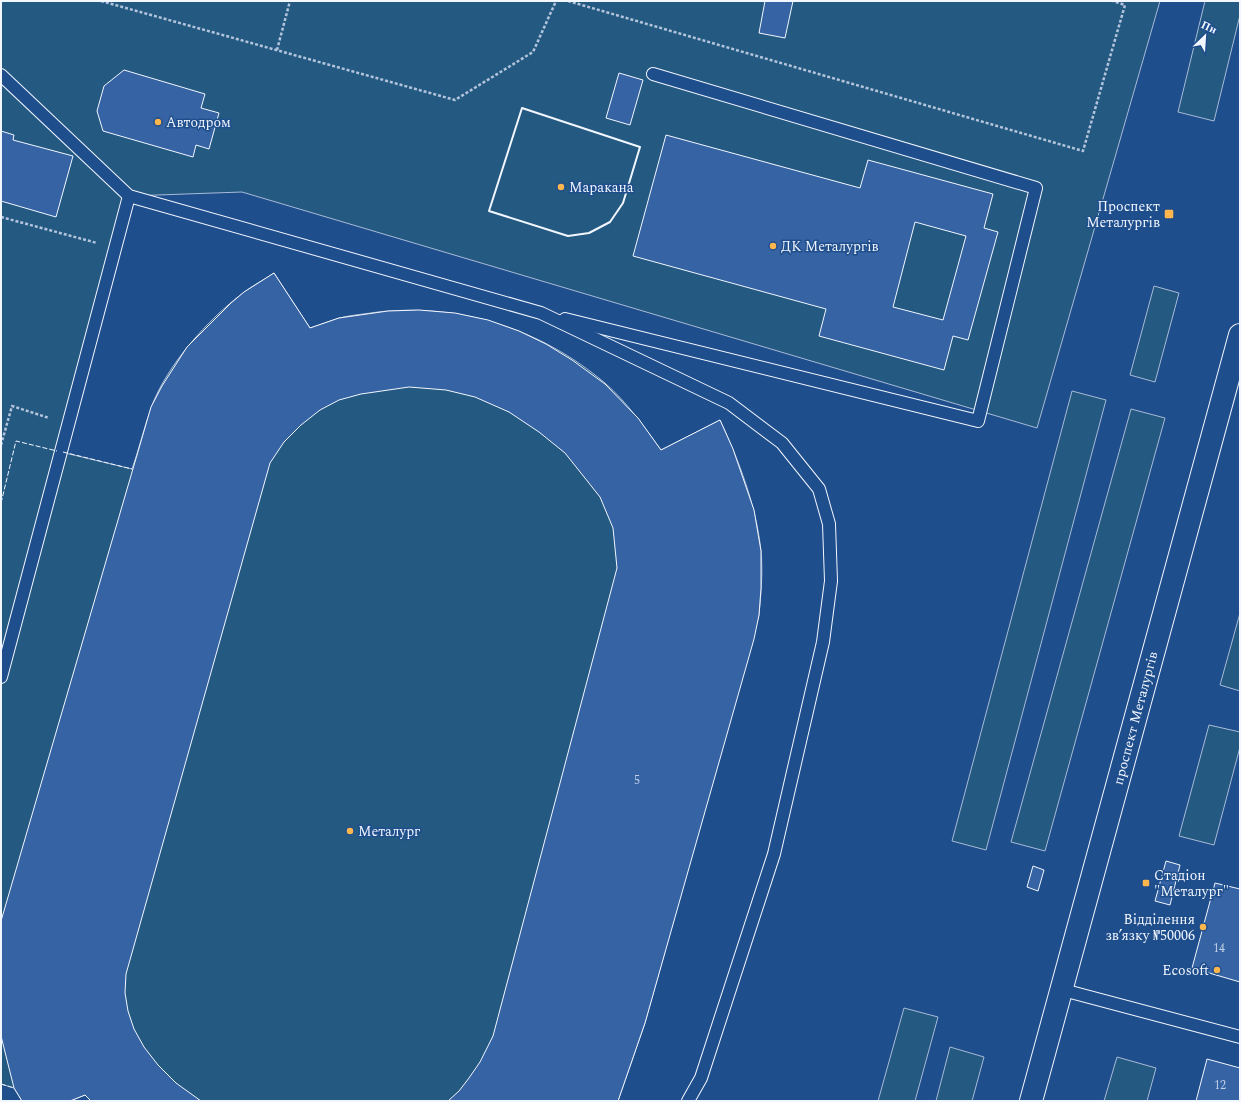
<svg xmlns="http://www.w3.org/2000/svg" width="1241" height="1102" font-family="Spectral,serif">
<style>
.green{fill:#245a82;stroke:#a8bbd7}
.building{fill:#3563a3;stroke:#f2f6ff;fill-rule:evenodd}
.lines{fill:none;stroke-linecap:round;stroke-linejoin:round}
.lane-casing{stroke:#f2f6ff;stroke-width:14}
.primary-casing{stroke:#f2f6ff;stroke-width:24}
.path{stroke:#b3c4dc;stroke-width:2.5;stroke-dasharray:3 2;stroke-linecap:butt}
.lane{stroke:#1f4e8c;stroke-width:12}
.primary{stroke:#1f4e8c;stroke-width:22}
.fence{stroke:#f2f6ff;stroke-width:1;stroke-dasharray:5 2;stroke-linecap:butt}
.wall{stroke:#f2f6ff;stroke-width:2}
.poi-dot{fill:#ffb74d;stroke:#1f4e8c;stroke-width:1.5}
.labels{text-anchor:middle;stroke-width:3;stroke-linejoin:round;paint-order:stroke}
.number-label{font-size:12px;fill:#c3d1e8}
.poi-label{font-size:14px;fill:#f2f6ff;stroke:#1f4e8c;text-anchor:start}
.street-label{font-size:14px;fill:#f2f6ff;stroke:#1f4e8c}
</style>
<rect width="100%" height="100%" fill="#1f4e8c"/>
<g class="green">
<path d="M1,1h1159l-123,427 -795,-236 -113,4 -68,256 71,17c7,-20 12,-41 19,-61 15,-42 57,-89 92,-115 10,-8 21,-13 31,-20l36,55c10,-3 19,-7 29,-10 12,-3 26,-4 39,-6 82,-9 163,17 227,71 22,19 39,44 56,67l59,-30c19,41 36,85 41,131 2,21 0,43 -2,64l-114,408 -27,78h-527l-6,-6 -15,6h-48l-8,-13 -13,-4z"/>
<path d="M1205,1h35v14l-26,106 -36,-9z"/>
<path d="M1154,286l25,7 -24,89 -25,-7z"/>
<path d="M1072,391l34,9 -120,450 -34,-9z"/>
<path d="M1131,409l34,9 -120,433 -34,-9z"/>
<path d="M1240,613v78l-20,-6z"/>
<path d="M1209,725l31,7v15l-26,98 -35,-9z"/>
<path d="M904,1008l34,9 -23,84h-37z"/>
<path d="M950,1047l34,10 -12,44h-36z"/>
<path d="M1117,1057l39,11 -9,33h-43z"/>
</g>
<g class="building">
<path d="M765,1h28l-8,37 -26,-5z"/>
<path d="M124,70l81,24 -4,14 18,5 -10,36 -13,-4 -3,12 -90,-26 -6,-20 7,-25z"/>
<path d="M619,73l24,7 -13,45 -24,-7z"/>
<path d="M1,131l13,4 -1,5 60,16 -17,61 -55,-16z"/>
<path d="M666,135l194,53 8,-28 125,34 -9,34 14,4 -30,108 -15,-4 -9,34 -125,-34 7,-27 -193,-53zM915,222l51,14 -23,84 -50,-13z"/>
<path d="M274,273l36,55 29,-10 49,-7 31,-1 36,3 33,7 31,11 27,13 26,16 33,24 33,34 23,32 59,-30 13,29 21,61 7,41v37l-2,27 -5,24 -109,384 -27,78h-170l11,-10 10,-13 11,-16 13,-26 124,-468 -4,-40 -13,-31 -35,-44 -26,-21 -30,-20 -34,-15 -29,-7 -37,-3 -48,7 -22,6 -19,10 -19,15 -17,17 -14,21 -144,511 -1,19 3,18 6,18 10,18 14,18 18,18 25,18h-110l-6,-6 -15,6h-48l-8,-13 -13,-52v-115l150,-514 11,-21 25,-39 44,-44 13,-11z"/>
<path d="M1166,861l14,4 -10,40 -15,-4z"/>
<path d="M1033,866l11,4 -6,21 -11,-4z"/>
<path d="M1215,883l25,6v93l-48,-14z"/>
<path d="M1207,1059l33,9v33h-44z"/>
</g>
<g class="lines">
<g class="lane-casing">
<g id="lane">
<path d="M1,75l128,121 412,117 188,90 53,40 37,46 10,35 2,57 -8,61 -49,212 -73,224 -13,23"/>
<path d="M565,319l413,102 58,-233 -383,-114"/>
<path d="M1,677l128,-481"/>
<path d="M1063,990l177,47"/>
</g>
</g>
<g class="primary-casing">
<path id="primary" d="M1031,1101l209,-766"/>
</g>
<g class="path">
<path d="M101,1l354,99 78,-48 23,-51"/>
<path d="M568,1l515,150 42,-146 -12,-4"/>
<path d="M277,50l13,-49"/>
<path d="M1,217l96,26"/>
<path d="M1,445l11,-39 37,12"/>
</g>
<use href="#lane" class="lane"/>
<use href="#primary" class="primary"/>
<g class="fence">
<path d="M63,452l69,17"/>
<path d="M1,503l15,-62 41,10"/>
<path d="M1,1084l13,4"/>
</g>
<path class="wall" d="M522,108l118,39 -17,56 -13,19 -21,11 -21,3 -79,-25z"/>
</g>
<g class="poi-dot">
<circle cx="158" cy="122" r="4"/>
<circle cx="561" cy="187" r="4"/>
<rect x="1164" y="209" width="10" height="10" rx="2"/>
<circle cx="773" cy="246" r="4"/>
<circle cx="350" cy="831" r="4"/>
<rect x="1142" y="879" width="8" height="8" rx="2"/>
<circle cx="1203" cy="927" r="4"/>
<circle cx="1217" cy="970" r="4"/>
</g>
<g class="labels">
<g class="number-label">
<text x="637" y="784">5</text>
<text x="1219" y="952">14</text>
<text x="1220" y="1089">12</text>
</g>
<g class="poi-label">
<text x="166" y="127">Автодром</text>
<text x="569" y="192">Маракана</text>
<text x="1160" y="211" text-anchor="end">Проспект<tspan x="1160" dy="16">Металургів</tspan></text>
<text x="781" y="251">ДК Металургів</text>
<text x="358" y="836">Металург</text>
<text x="1154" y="880">Стадіон<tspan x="1154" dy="16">"Металург"</tspan></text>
<text x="1195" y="924" text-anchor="end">Відділення<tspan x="1195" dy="16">зв’язку №50006</tspan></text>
<text x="1209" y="975" text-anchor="end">Ecosoft</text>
</g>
<g class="street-label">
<text transform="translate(1135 718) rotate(-75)" y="5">проспект Металургів</text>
</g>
</g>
<rect width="1241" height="1102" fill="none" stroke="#f2f6ff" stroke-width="4"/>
<g transform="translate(1205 36) rotate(25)" stroke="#1f4e8c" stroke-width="3" paint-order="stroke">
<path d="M0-3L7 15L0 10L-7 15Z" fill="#f2f6ff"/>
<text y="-6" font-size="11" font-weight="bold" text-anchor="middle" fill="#f2f6ff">Пн</text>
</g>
</svg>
